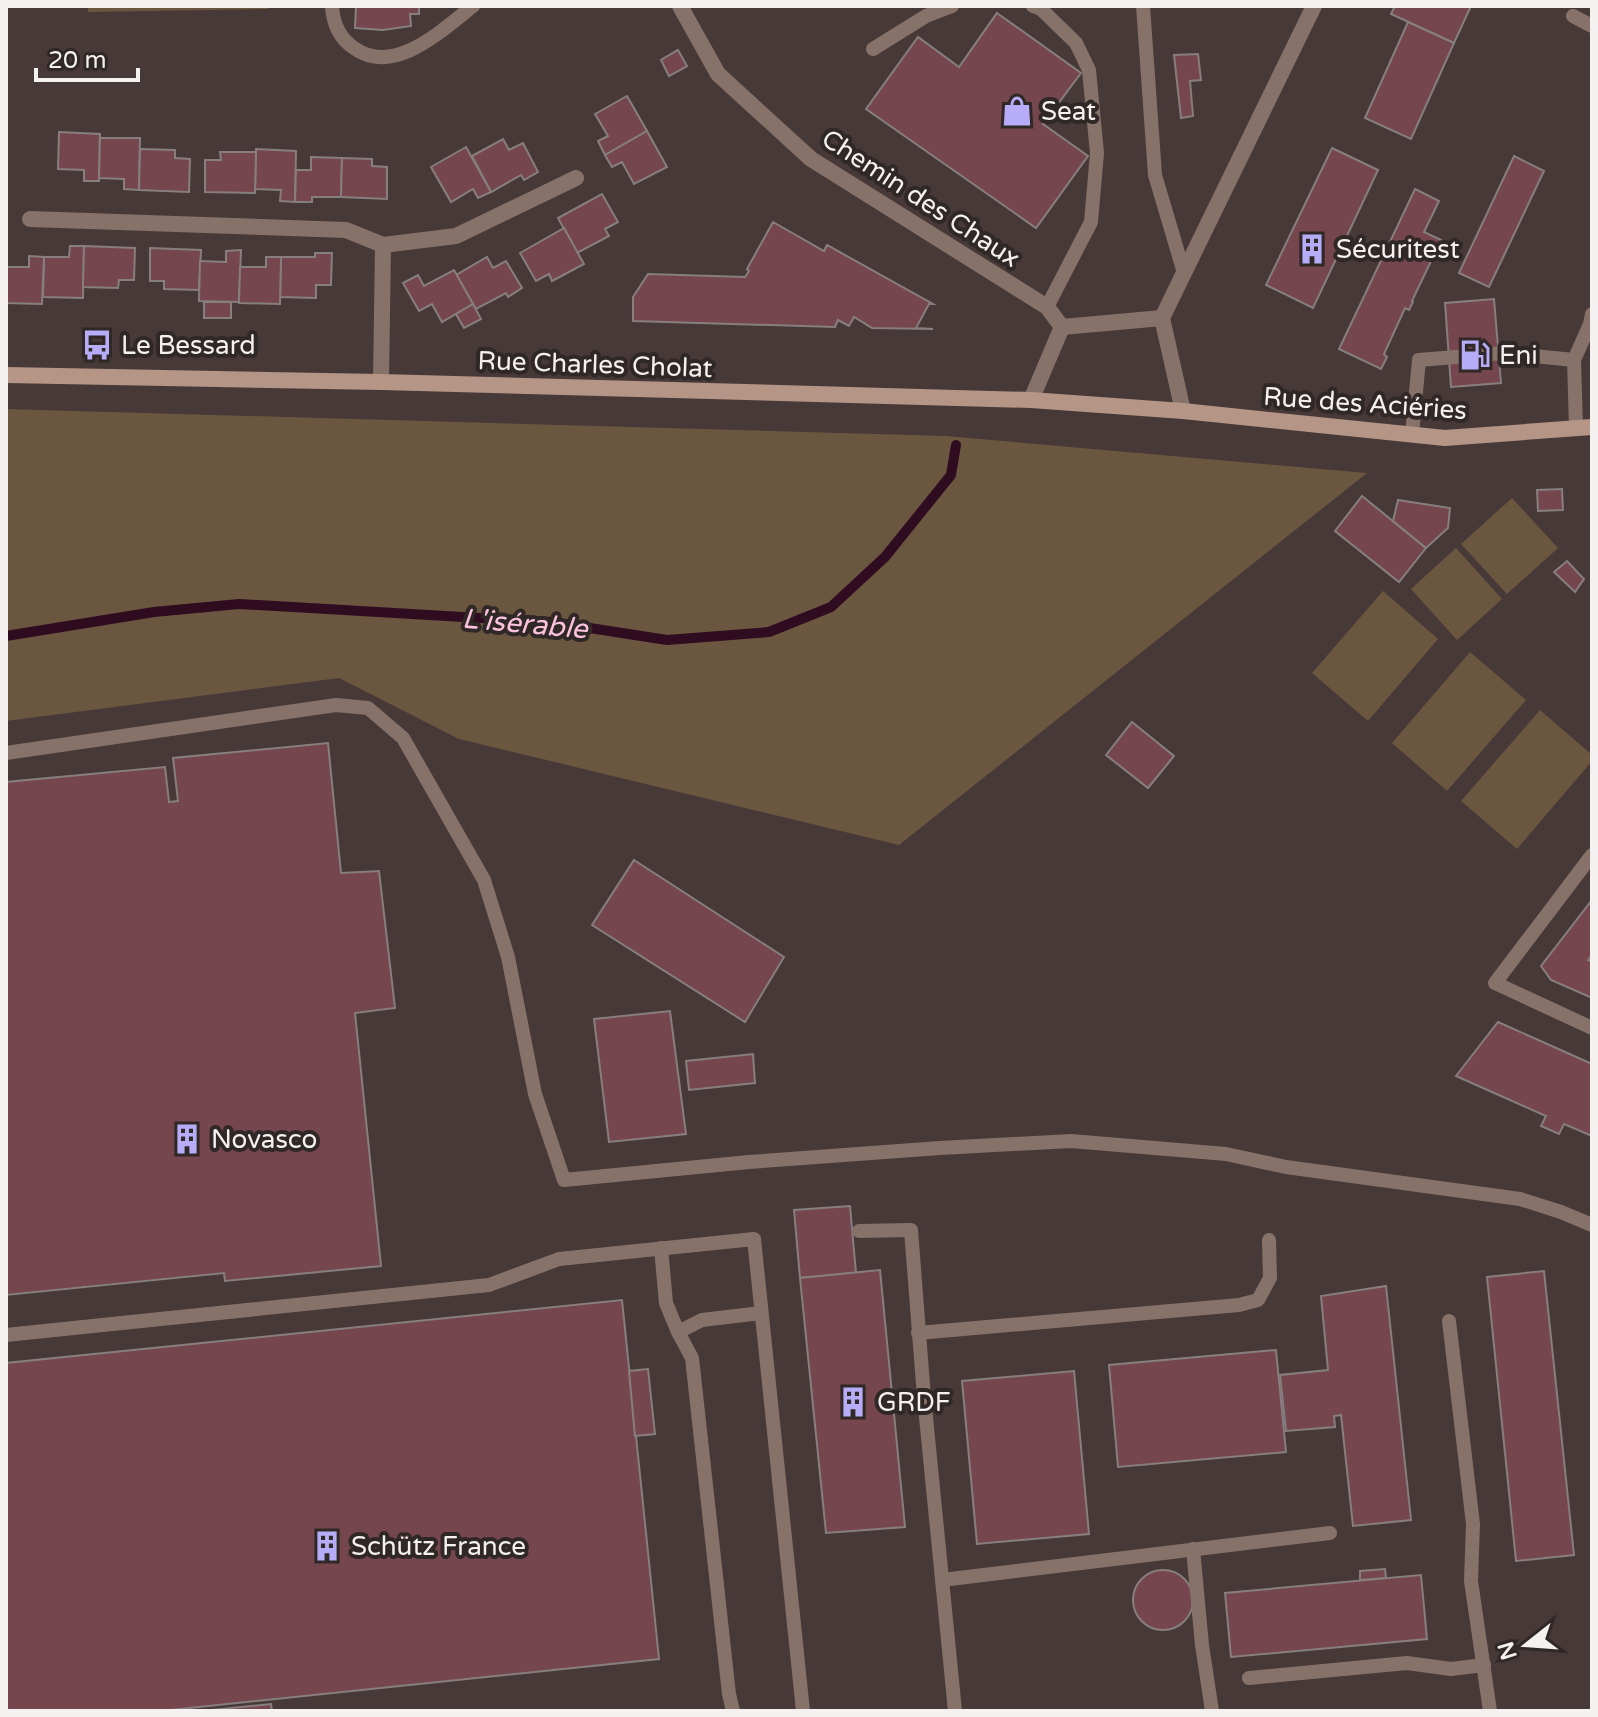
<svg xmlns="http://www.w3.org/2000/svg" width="1598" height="1717" font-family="'Varela Round',sans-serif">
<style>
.built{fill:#473937}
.green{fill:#6b5640}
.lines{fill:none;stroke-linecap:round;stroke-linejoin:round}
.stream{stroke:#300c21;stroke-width:10}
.building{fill:#75464e;stroke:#867e7f;stroke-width:2}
.lane{stroke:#867269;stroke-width:14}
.street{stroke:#867269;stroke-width:16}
.secondary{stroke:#b49586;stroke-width:16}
.labels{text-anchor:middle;stroke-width:8;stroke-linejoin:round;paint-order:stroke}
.poi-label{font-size:26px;fill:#f5f1f0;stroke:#2f2827;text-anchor:start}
.street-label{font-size:26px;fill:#f5f1f0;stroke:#2f2827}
.water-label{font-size:28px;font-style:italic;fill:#fdc2de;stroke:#2f2827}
</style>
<rect width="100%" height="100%" fill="#393231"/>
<rect class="built" x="6" y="6" width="1586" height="1705"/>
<g class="green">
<path d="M88,6h180l1,3 -181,3z"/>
<path d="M6,409l940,27 421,37 -468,372 -440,-106 -120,-61 -333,43z"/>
<path d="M1512,498l46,50 -51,46 -46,-50z"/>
<path d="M1456,548l46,51 -45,41 -46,-51z"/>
<path d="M1383,591l55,48 -70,82 -56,-48z"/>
<path d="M1470,652l56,48 -79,91 -55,-48z"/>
<path d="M1540,710l52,45v6l-75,88 -56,-48z"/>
</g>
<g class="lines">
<path class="stream" d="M6,636l148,-24 85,-8 312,18 116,18 102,-8 62,-25 54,-50 66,-82 5,-30"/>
</g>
<g class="building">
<path d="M356,6h63v8h-9l1,12 -28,4 -28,-2z"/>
<path d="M1395,6h76l-17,37 -63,-29z"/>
<path d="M997,13l84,60 -38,51 45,32 -52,72 -170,-119 52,-72 41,30z"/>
<path d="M1408,22l46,21 -43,96 -46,-21z"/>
<path d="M678,50l9,16 -18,10 -8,-16z"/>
<path d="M1198,54l3,26 -11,1 3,35 -12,2 -7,-63z"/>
<path d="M627,96l20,35 -42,24 -7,-14 10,-5 -13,-22z"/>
<path d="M647,131l20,36 -33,17 -12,-22 -10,5 -7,-12z"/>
<path d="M59,132l41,2 -1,47h-15v-11l-26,-1z"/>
<path d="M100,138h40l-1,52 -15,-1v-10l-25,-1z"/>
<path d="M503,139l6,11 14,-7 15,29 -14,8 -3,-5 -30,17 -19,-36z"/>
<path d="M466,147l25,45 -13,6 -5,-9 -22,13 -20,-35z"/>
<path d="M1332,148l46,22 -65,138 -47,-23z"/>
<path d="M140,149l35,1v8l15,1 -1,33 -50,-2z"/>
<path d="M256,149l40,2 -1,51 -15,-1 1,-11 -26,-1z"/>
<path d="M220,152h36l-1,41 -50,-1v-32h16z"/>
<path d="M1514,156l30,15 -55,116 -30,-14z"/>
<path d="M311,157l31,1 -1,39h-29v5h-17l1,-32h15z"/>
<path d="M342,158l30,1v7l15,1v32l-46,-2z"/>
<path d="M1415,189l24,12 -15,31 17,8 -29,61 1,1 -4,8 -4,-2 -21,46 3,3 -6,12 -42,-20z"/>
<path d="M602,194l16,28 -13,7 4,7 -32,17 -19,-35z"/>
<path d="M773,222l51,29 3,-6 106,59h-4l-13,24 17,1 -61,-1 -18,-11 -5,9 -11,-6 -3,7 -202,-6v-24l15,-23 97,3 4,-6 -2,-2z"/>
<path d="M564,228l20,36 -32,17 -3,-7 -13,7 -16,-28z"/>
<path d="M70,246h14l-1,52 -40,-1 1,-40h25z"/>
<path d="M84,246l51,2 -1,32h-15l-1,8 -35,-1z"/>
<path d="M150,248l51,2 -2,40 -35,-1v-8h-14z"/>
<path d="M241,250l-2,52 -40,-1 1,-40 26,1v-11z"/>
<path d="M315,253h17l-1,32h-15v13l-36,-1 1,-40h34z"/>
<path d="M29,256l15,1 -2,47 -36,-1v-36h23z"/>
<path d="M266,257h15l-1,47 -41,-1 1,-36h26z"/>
<path d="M487,257l6,11 13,-7 16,27 -14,9 -2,-4 -30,16 -20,-34z"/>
<path d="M454,270l19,34 -31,18 -10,-18 -13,7 -16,-28 15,-8 6,11z"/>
<path d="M1494,299l7,84 -50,4 -6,-84z"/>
<rect x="204" y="302" width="27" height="16"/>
<path d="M473,304l8,15 -17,9 -8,-14z"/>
<path d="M1562,489l1,21 -25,1 -1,-21z"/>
<path d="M1362,496l64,52 -27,34 -64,-51z"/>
<path d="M1398,500l52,8 -2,20 -22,20 -33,-27z"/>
<path d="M1567,561l17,18 -9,13 -21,-20z"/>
<path d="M1132,722l42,34 -26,32 -42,-33z"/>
<path d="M328,743l13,130 38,-2 16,137 -40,5 26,253 -156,15 -1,-8 -218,22v-513l159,-15 4,35 9,-1 -5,-43z"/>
<path d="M634,860l150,97 -39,65 -153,-97z"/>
<path d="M1592,900v55l-4,5 4,2v36l-41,-18 -10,-14z"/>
<path d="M670,1011l16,123 -77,8 -15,-123z"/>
<path d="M1498,1022l94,42v72l-28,-12 -5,10 -18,-8 5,-10 -90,-40z"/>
<path d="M753,1054l2,29 -66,7 -3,-29z"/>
<path d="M850,1206l6,67 -56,5 -6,-68z"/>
<path d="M880,1270l25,257 -79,6 -26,-255z"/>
<path d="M1544,1271l30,284 -58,6 -29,-284z"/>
<path d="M1386,1286l25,234 -58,6 -12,-111 -7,1 1,11 -49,4 -6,-56 48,-5 -7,-74z"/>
<path d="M622,1300l37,359 -498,52h-155v-348z"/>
<path d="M1276,1350l10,102 -168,15 -9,-102z"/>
<path d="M648,1369l7,65 -20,2 -6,-65z"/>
<path d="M1074,1371l15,163 -112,10 -15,-163z"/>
<path d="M1385,1569l1,9 -26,2v-9z"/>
<circle cx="1163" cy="1600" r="30"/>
<path d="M1421,1575l6,64 -196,18 -6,-64z"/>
<path d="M271,1704l1,7h-71z"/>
</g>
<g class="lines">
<g class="lane">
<path d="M332,6c1,18 7,32 22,42 40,29 88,-18 119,-42"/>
<path d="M1033,6l8,3 35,34 13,27 8,83 -6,69 -44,85"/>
<path d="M1143,6l12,169 29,98"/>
<path d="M1573,16l19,10"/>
<path d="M873,49l53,-33 26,-10"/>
<path d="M1574,360l16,-36 2,-10"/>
<path d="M1412,434l7,-74 85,-7 70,7 2,68"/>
<path d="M6,753l330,-48 32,3 35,30 81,142 24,77 27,137 29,86 185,-18 191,-14 131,-7 155,13 60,13 234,32 41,13 31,13"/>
<path d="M1592,855l-97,128 97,45"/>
<path d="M859,1231l52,-1 13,167 31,314"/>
<path d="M661,1248l5,55 12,29"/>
<path d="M1449,1321l24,203 -2,57 19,130"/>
<path d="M918,1333l321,-28 19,-5 12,-22 -1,-38"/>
<path d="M6,1335l483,-50 70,-26 195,-20 49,472"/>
<path d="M1193,1549l9,96 10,66"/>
<path d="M942,1580l388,-47"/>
<path d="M1249,1678l158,-15 44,6 33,-4"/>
<path d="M733,1711l-4,-17 -37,-336 -14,-26 24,-12 59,-7"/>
</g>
<g class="street">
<path d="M680,6l38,68 93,85 236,148 15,20"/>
<path d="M30,219l316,11 37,15 -2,137"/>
<path d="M383,245l73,-9 120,-58"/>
<path d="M1062,327l100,-9"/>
<path d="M1031,400l31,-73"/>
<path d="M1183,411l-21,-93 152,-312"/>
</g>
<path class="secondary" d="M6,375l375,7 650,18 152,11 262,27 147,-11"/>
</g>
<defs>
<g id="shop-bare" transform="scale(2.4)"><path d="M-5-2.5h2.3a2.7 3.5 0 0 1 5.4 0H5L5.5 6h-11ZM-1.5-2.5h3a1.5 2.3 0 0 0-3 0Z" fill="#b6acf8" stroke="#2f2827" stroke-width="2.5" paint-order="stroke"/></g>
<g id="building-bare" transform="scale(2.4)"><path d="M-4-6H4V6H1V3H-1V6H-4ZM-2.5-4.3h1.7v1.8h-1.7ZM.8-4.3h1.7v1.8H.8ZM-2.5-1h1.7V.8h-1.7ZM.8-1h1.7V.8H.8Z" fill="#b6acf8" stroke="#2f2827" stroke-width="2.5" paint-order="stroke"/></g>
<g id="bus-bare" transform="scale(2.4)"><path d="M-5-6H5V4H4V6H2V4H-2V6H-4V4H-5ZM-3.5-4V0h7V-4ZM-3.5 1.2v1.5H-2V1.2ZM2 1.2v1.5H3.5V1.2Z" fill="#b6acf8" stroke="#2f2827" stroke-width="2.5" paint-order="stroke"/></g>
<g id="fuel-bare" transform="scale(2.4)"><path d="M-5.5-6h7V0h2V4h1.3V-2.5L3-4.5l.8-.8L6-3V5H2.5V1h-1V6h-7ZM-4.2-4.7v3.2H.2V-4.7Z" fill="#b6acf8" stroke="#2f2827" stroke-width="2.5" paint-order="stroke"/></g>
</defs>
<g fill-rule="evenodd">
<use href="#shop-bare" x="1017" y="111"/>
<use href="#building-bare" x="1312" y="249"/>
<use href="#bus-bare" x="97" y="345"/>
<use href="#fuel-bare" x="1475" y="355"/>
<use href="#building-bare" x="187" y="1139"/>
<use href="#building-bare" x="853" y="1402"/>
<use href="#building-bare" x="327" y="1546"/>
</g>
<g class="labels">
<g class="poi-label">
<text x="1041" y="120">Seat</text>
<text x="1336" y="258">Sécuritest</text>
<text x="121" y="354">Le Bessard</text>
<text x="1499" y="364">Eni</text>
<text x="211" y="1148">Novasco</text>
<text x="877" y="1411">GRDF</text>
<text x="351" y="1555">Schütz France</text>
</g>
<g class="street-label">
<text transform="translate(921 198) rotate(33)" y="9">Chemin des Chaux</text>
<text transform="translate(595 364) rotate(2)" y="9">Rue Charles Cholat</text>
<text transform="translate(1365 403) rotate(4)" y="9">Rue des Aciéries</text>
</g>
<g class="water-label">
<text transform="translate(525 623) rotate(5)" y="10">L'isérable</text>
</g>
</g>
<rect width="1598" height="1717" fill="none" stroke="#f5f1f0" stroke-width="16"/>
<g transform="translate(1526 1645) rotate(253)" stroke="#2f2827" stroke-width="6" paint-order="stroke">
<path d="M0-6L14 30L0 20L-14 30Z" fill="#f5f1f0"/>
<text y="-12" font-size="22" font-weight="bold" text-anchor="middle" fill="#f5f1f0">N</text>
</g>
<path d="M36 68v12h102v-12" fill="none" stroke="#f5f1f0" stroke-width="4"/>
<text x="48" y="68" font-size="24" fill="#f5f1f0" stroke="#2f2827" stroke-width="6" paint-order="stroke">20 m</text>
</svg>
